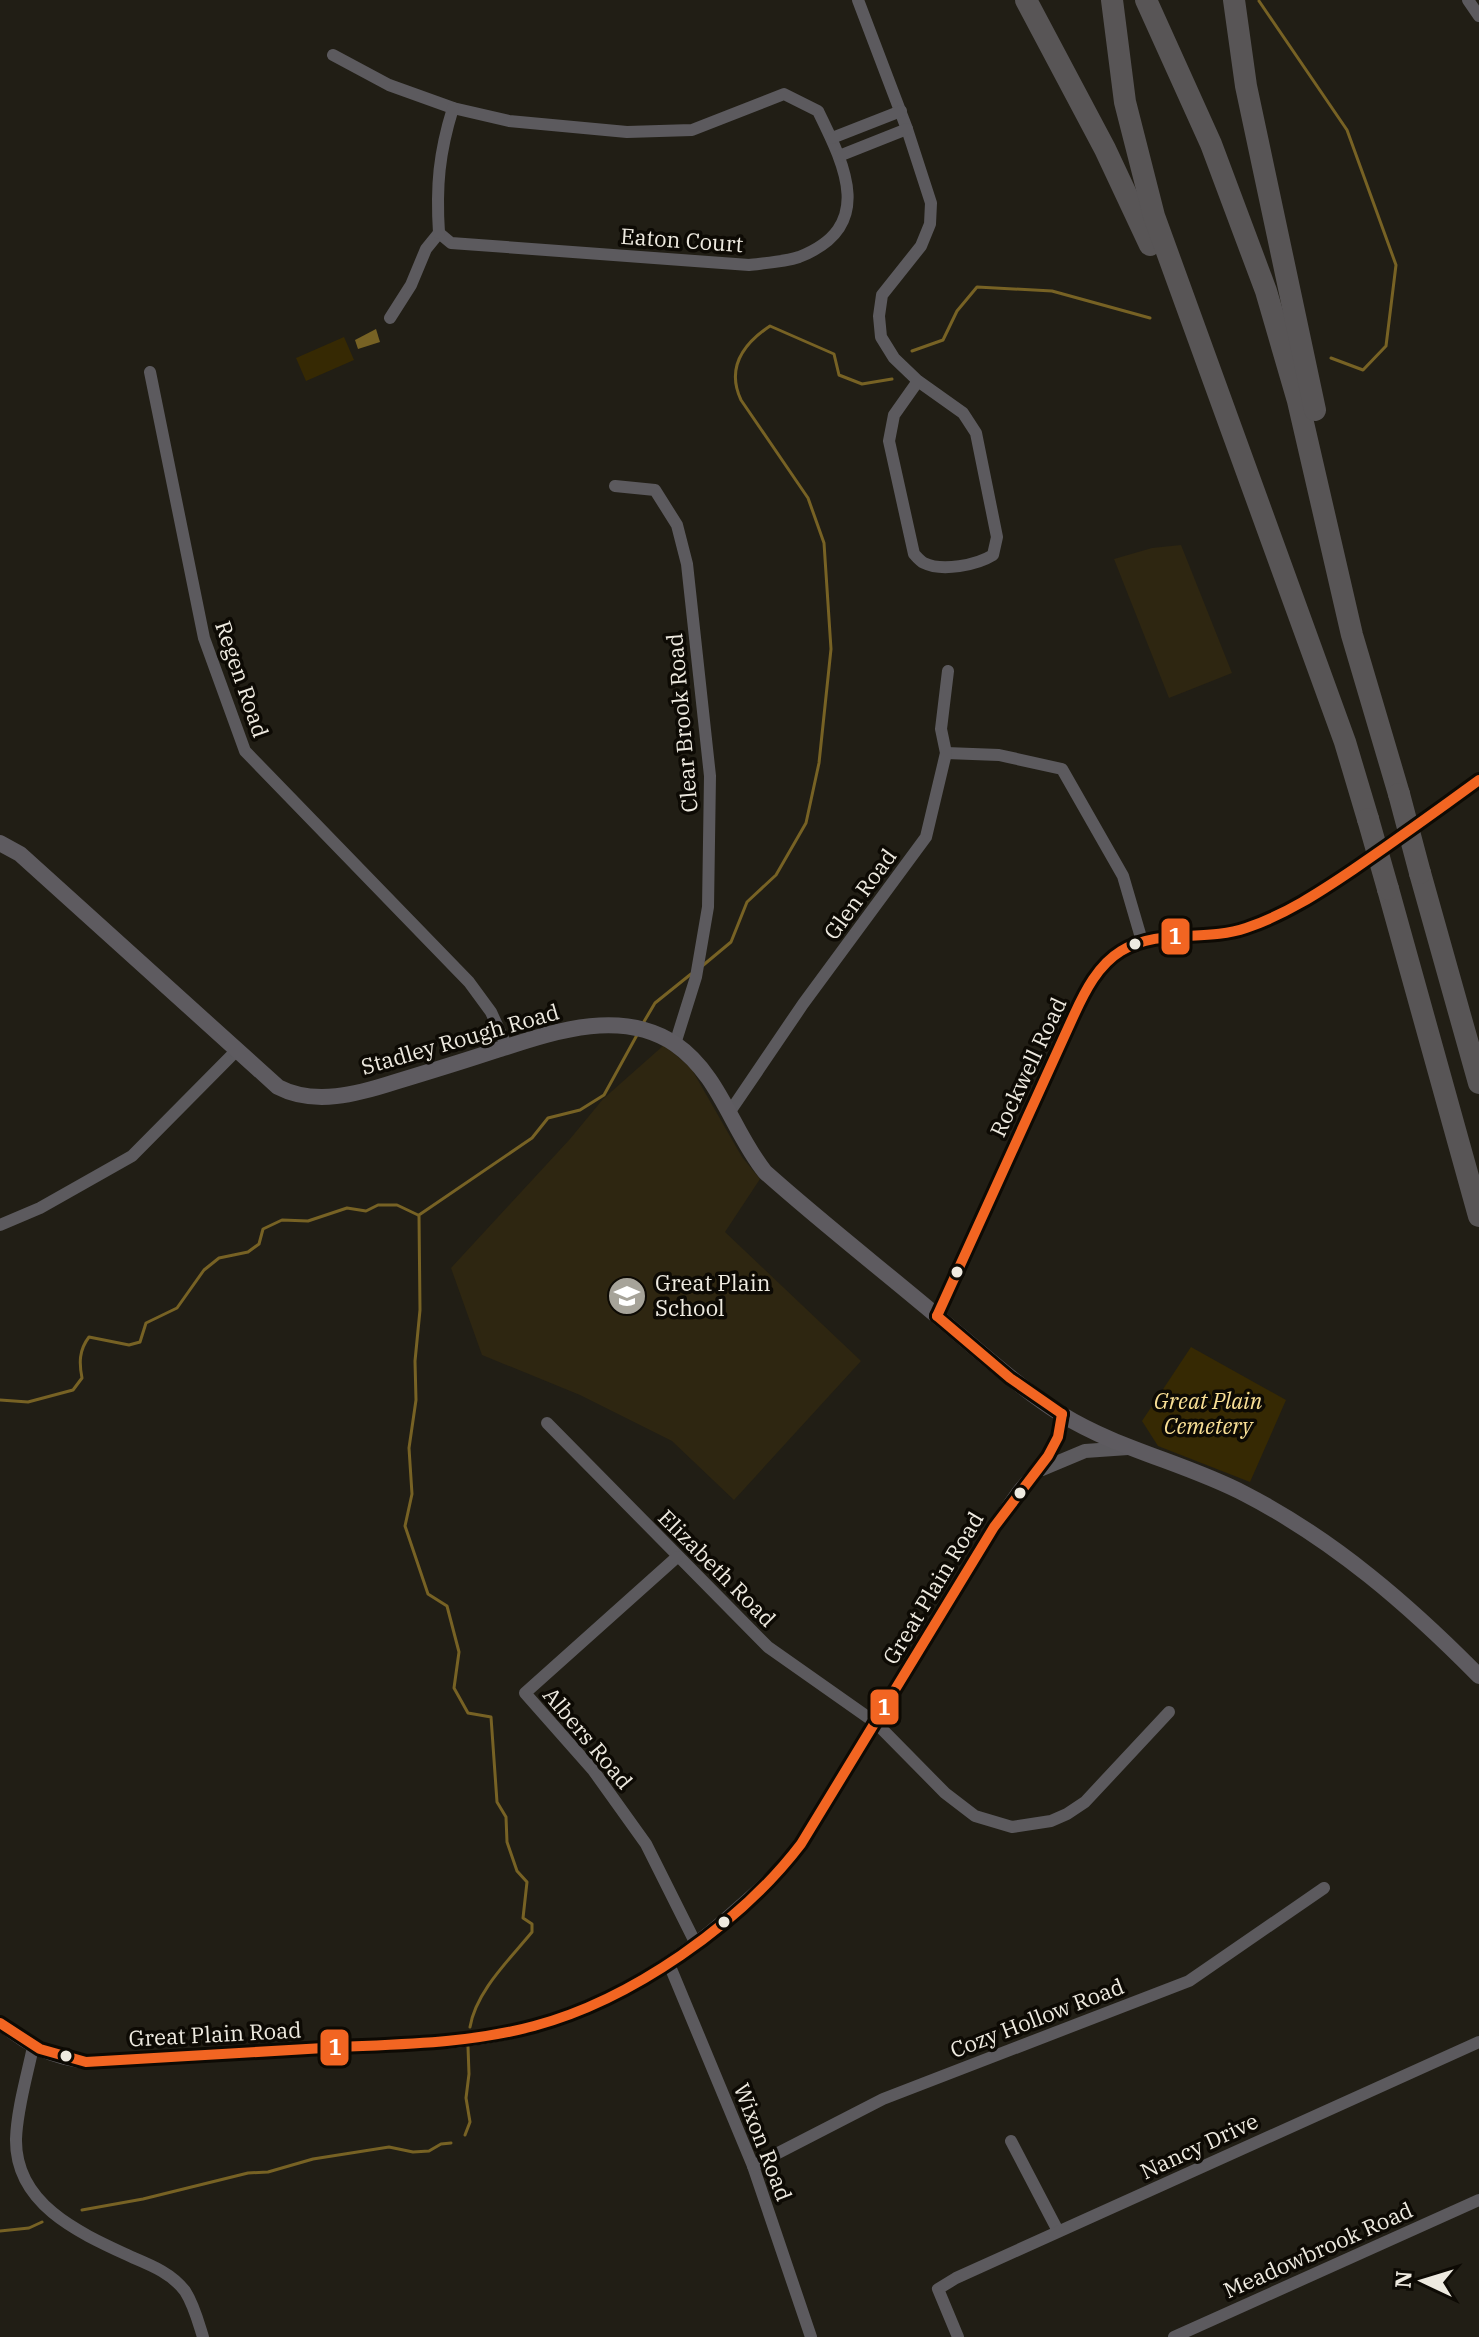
<svg xmlns="http://www.w3.org/2000/svg" width="1479" height="2337" font-family="'IBM Plex Serif',serif">
<style>
.built{fill:#2e2611}
.green{fill:#362903}
.water{fill:#776224}
.lines{fill:none;stroke-linecap:round;stroke-linejoin:round}
.stream{stroke:#776224;stroke-width:3}
.minor{stroke:#5c5a5e;stroke-width:12}
.tertiary{stroke:#5c5a5e;stroke-width:14}
.secondary{stroke:#5e5b60;stroke-width:16}
.motorway{stroke:#585556;stroke-width:22}
.motorway-bridge{stroke:#585556;stroke-width:22}
.bus-1-casing{stroke:#0d0a04;stroke-width:16}
.bus-1{stroke:#f26522;stroke-width:10}
.bus-dot{fill:#eeeae0;stroke:#0d0a04;stroke-width:3}
.labels{text-anchor:middle;stroke-width:7;stroke-linejoin:round;paint-order:stroke}
.street-label{font-size:22px;fill:#eeeae0;stroke:#0d0a04}
.poi-label{font-size:22px;fill:#eeeae0;stroke:#0d0a04;text-anchor:start}
.park-label{font-size:22px;font-style:italic;fill:#fae096;stroke:#0d0a04}
.line-badge{stroke:#0d0a04;stroke-width:3}
.badge-label{font-size:22px;text-anchor:middle;font-weight:bold;fill:#fff}
</style>
<rect width="100%" height="100%" fill="#211e15"/>
<g class="built">
<path d="M1181,545l51,128 -63,25 -55,-139 38,-11z"/>
<path d="M664,1045l27,23 51,89 18,22 -35,53 136,129 -127,139 -62,-59 -92,-46 -98,-40 -31,-87 119,-129 33,-40z"/>
</g>
<g class="green">
<path d="M344,337l10,23 -48,21 -10,-23z"/>
<path d="M1191,1347l95,53 -36,82 -92,-36 -16,-25z"/>
</g>
<path class="water" d="M376,329l4,13 -22,7 -3,-9z"/>
<g class="lines">
<g class="stream">
<path d="M1259,1l88,129 49,135 -10,81 -23,24 -32,-12"/>
<path d="M912,351l31,-11 14,-29 20,-24 75,4 98,27"/>
<path d="M701,967l30,-25 16,-40 29,-27 30,-52 13,-60 12,-114 -7,-106 -16,-45 -67,-98c-15,-32 2,-56 29,-74l64,28 5,21 23,9 30,-5"/>
<path d="M642,1025l13,-22 36,-29"/>
<path d="M0,1400l28,2 45,-12 9,-12c-3,-15 -3,-28 7,-41l40,8 11,-3 6,-19 31,-15 27,-38 15,-12 29,-6 11,-8 4,-15 19,-9 26,1 39,-13 19,3 12,-6h19l21,10"/>
<path d="M470,2027c6,-36 40,-68 62,-95v-8l-9,-6 4,-36 -10,-11 -10,-29 -1,-25 -9,-15 -6,-85 -23,-4 -14,-25 5,-36 -12,-46 -19,-12 -23,-68 7,-32 -3,-46 7,-48 -1,-39 5,-51 -1,-95 113,-77 16,-20 32,-8 24,-15 33,-60"/>
<path d="M465,2135l5,-13 -4,-24 3,-24 -1,-27"/>
<path d="M82,2210l61,-11 105,-26 20,-1 45,-13 76,-12 24,5 16,-1 12,-7 10,-1"/>
<path d="M0,2231l29,-3 13,-6"/>
</g>
<g class="minor">
<path d="M858,0l49,129 24,74 -1,21 -9,22 -39,49 -3,21 2,21 13,21 24,23 45,32 13,20 21,104 -4,18c-16,10 -51,17 -69,8 -4,-2 -7,-6 -10,-9l-25,-113 5,-26 24,-34"/>
<path d="M1468,0l11,16"/>
<path d="M333,55l56,30 64,23 56,13 118,11 65,-2 92,-36 34,17c27,55 58,116 -19,146 -15,5 -34,6 -50,8l-298,-22 -12,-10 -13,16 -15,36 -21,33"/>
<path d="M832,138l69,-27"/>
<path d="M839,156l68,-27"/>
<path d="M439,233c-3,-47 0,-80 14,-125"/>
<path d="M150,372l54,266 41,113 224,231 22,30 16,35"/>
<path d="M615,486l40,4 22,35 10,39 23,212 -2,131 -12,70 -21,67"/>
<path d="M946,753l53,2 63,14 61,107 19,65"/>
<path d="M729,1113l74,-109 123,-167 20,-84 -5,-24 7,-58"/>
<path d="M0,1225l40,-17 92,-52 105,-106"/>
<path d="M937,1316l132,-291c13,-27 25,-57 52,-74 37,-23 86,-8 126,-23 42,-15 80,-41 117,-66 39,-27 77,-54 115,-82"/>
<path d="M547,1423l221,224 108,76 69,70 30,23 37,11 39,-6 16,-7 18,-12 84,-90"/>
<path d="M677,1557l-152,136 68,77 53,74 50,100"/>
<path d="M669,1964l84,202 58,171"/>
<path d="M33,2047c-6,29 -16,62 -17,92 -1,67 66,95 118,119 19,8 38,16 51,33 9,14 13,30 18,46"/>
<path d="M1011,2141l47,90"/>
<path d="M753,2166l130,-67 306,-118 135,-93"/>
<path d="M958,2337l-20,-48 18,-11 523,-236"/>
<path d="M1174,2337l305,-137"/>
</g>
<g class="tertiary">
<path d="M1042,1469l43,-18 43,-3"/>
<path d="M0,2023c29,23 49,34 86,39l369,-21c112,-11 205,-61 287,-136 22,-19 42,-38 59,-61l193,-317c9,-12 17,-25 26,-37 20,-24 41,-42 42,-76"/>
</g>
<path class="secondary" d="M0,843l20,11 258,233c36,19 80,7 117,-5 33,-10 66,-20 99,-31 56,-18 126,-44 181,-7 45,31 57,87 90,128 56,50 115,96 172,144 41,34 80,70 124,98 58,36 125,49 184,80 89,46 164,111 234,182"/>
<g class="motorway">
<path d="M1026,0l79,149 45,96"/>
<path d="M1112,0l13,102 29,114 191,526 23,77"/>
<path d="M1146,0l65,144 55,147 32,110 54,234 47,159"/>
<path d="M1234,0l12,86 69,324"/>
<path d="M1420,873l59,210"/>
<path d="M1388,889l91,327"/>
</g>
<g class="motorway-bridge">
<path d="M1399,794l21,79"/>
<path d="M1368,819l20,70"/>
</g>
<g class="bus-1-casing">
<g id="bus-1">
<path d="M937,1316l137,-301c11,-24 24,-50 47,-64 37,-23 85,-9 125,-23 39,-13 74,-36 108,-59 42,-29 84,-59 125,-89"/>
<path d="M937,1316l73,62 52,36"/>
<path d="M0,2023l40,26 46,13c85,-5 170,-10 255,-15 65,-3 130,-4 193,-21 97,-26 206,-102 267,-182l193,-317 54,-71 10,-19 4,-23"/>
</g>
</g>
<use href="#bus-1" class="bus-1"/>
</g>
<defs>
<g id="school-disc" transform="scale(2)"><circle r="9.5" fill="#a6a399" stroke="#0d0a04"/><path d="M0-5L7-2L0 1L-7-2ZM-4 1L0 2.5L4 1V4Q0 6-4 4Z" fill="#fff"/></g>
</defs>
<g fill-rule="evenodd">
<use href="#school-disc" x="627" y="1296"/>
</g>
<g class="bus-dot">
<circle cx="1135" cy="944" r="7"/>
<circle cx="957" cy="1272" r="7"/>
<circle cx="1020" cy="1493" r="7"/>
<circle cx="724" cy="1922" r="7"/>
<circle cx="66" cy="2056" r="7"/>
</g>
<g class="labels">
<g class="street-label">
<text transform="translate(682 240) rotate(4)" y="8">Eaton Court</text>
<text transform="translate(242 679) rotate(71)" y="8">Regen Road</text>
<text transform="translate(682 723) rotate(-95)" y="8">Clear Brook Road</text>
<text transform="translate(860 894) rotate(-54)" y="8">Glen Road</text>
<text transform="translate(460 1039) rotate(-16)" y="8">Stadley Rough Road</text>
<text transform="translate(1028 1067) rotate(-65)" y="8">Rockwell Road</text>
<text transform="translate(717 1568) rotate(45)" y="8">Elizabeth Road</text>
<text transform="translate(933 1588) rotate(-59)" y="8">Great Plain Road</text>
<text transform="translate(588 1738) rotate(50)" y="8">Albers Road</text>
<text transform="translate(1037 2018) rotate(-21)" y="8">Cozy Hollow Road</text>
<text transform="translate(215 2034) rotate(-3)" y="8">Great Plain Road</text>
<text transform="translate(763 2142) rotate(69)" y="8">Wixon Road</text>
<text transform="translate(1199 2146) rotate(-25)" y="8">Nancy Drive</text>
<text transform="translate(1318 2250) rotate(-24)" y="8">Meadowbrook Road</text>
</g>
<g class="poi-label">
<text x="655" y="1291">Great Plain<tspan x="655" dy="25">School</tspan></text>
</g>
<g class="park-label">
<text x="1208" y="1409">Great Plain<tspan x="1208" dy="25">Cemetery</tspan></text>
</g>
</g>
<g class="line-badge">
<rect x="1160" y="917" width="31" height="39" rx="8" fill="#f26522"/>
<rect x="869" y="1688" width="31" height="38" rx="8" fill="#f26522"/>
<rect x="319" y="2028" width="31" height="39" rx="8" fill="#f26522"/>
</g>
<g class="badge-label">
<text x="1175" y="944">1</text>
<text x="884" y="1715">1</text>
<text x="335" y="2055">1</text>
</g>
<g transform="translate(1423 2281) rotate(274)" stroke="#0d0a04" stroke-width="6" paint-order="stroke">
<path d="M0-6L14 30L0 20L-14 30Z" fill="#eeeae0"/>
<text y="-12" font-size="22" font-weight="bold" text-anchor="middle" fill="#eeeae0">N</text>
</g>
</svg>
